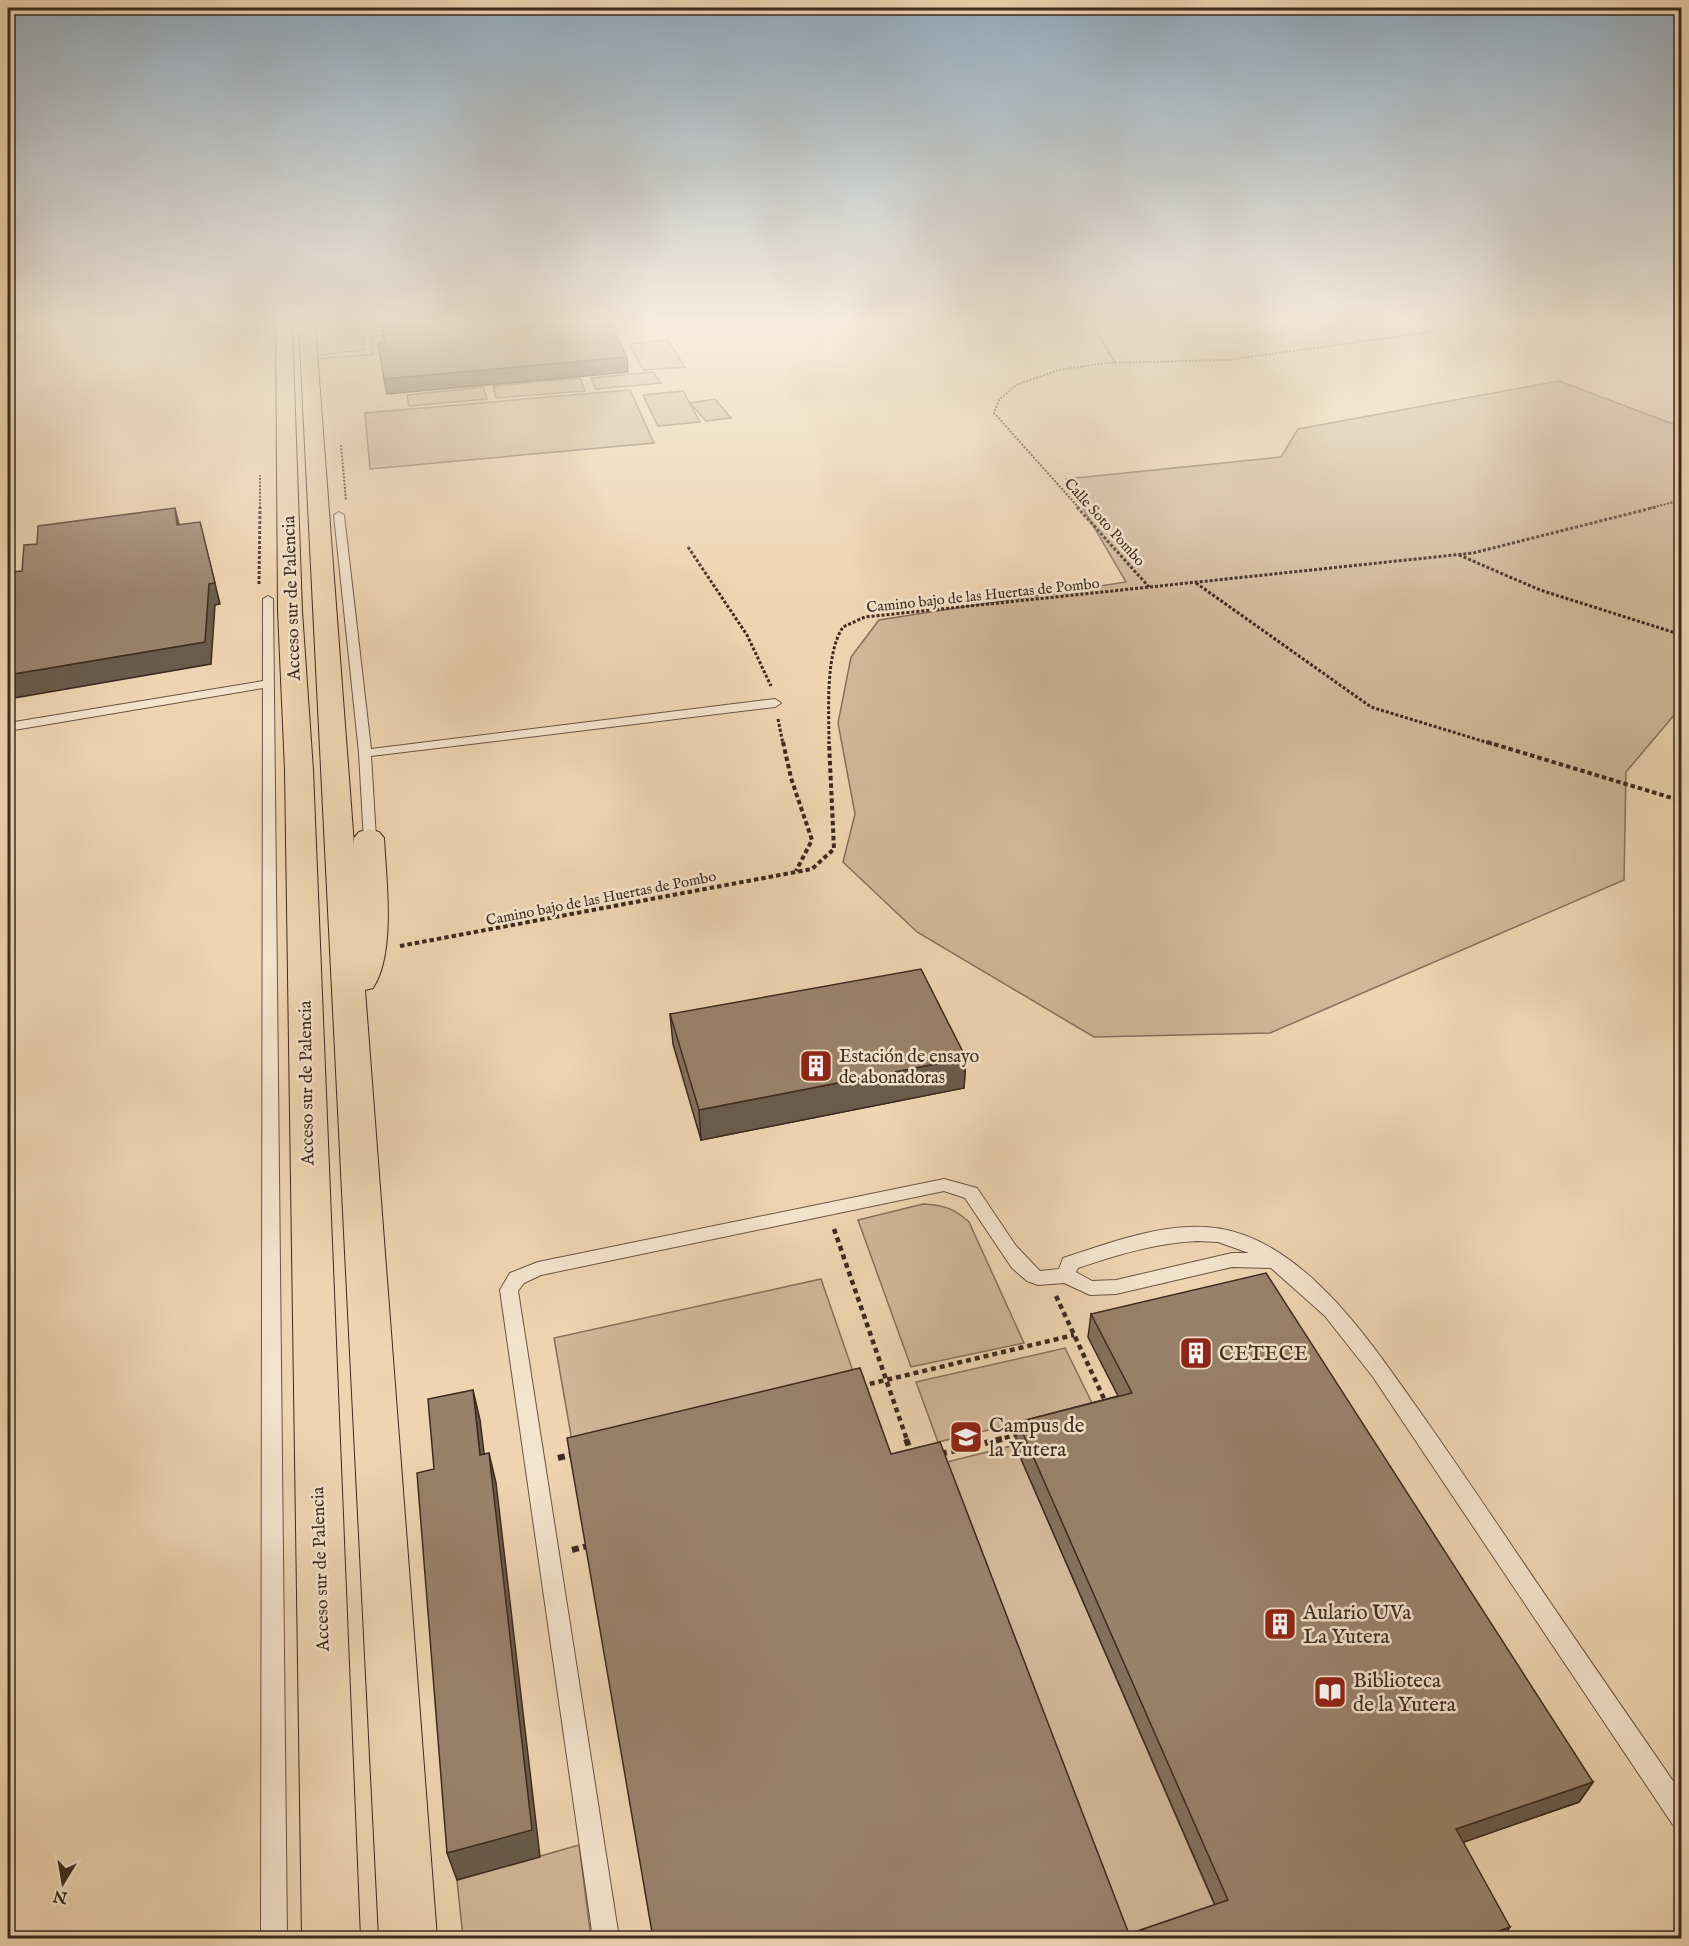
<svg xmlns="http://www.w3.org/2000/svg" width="1689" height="1946" font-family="'IM FELL English',serif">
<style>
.green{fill:#d0b798;stroke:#86705c;stroke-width:1.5}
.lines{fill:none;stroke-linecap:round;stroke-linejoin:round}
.lane-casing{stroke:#695444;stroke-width:2}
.highway-casing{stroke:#3d2a1f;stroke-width:2}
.path-far4{stroke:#3d2a1f;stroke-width:2;stroke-dasharray:2 1.5;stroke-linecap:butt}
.path-far3{stroke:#3d2a1f;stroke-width:3;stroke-dasharray:3 2;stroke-linecap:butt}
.path-far2{stroke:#3d2a1f;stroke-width:4;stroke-dasharray:4.5 3;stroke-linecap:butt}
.path-far1{stroke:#3d2a1f;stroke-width:4.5;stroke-dasharray:5 4;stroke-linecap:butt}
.path{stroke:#3d2a1f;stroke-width:6;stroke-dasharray:7 4.5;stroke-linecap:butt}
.lane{fill:#f4e3cc;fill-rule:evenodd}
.highway{fill:#eed4b1;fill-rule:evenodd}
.rail{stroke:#3d2a1f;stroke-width:2;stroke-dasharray:6 6;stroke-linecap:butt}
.wall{fill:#84705c;stroke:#3d2a1f;stroke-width:1.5}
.shaded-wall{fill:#6b5b4b;stroke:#3d2a1f;stroke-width:1.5}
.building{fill:#99826b;stroke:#3d2a1f;stroke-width:1.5}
.labels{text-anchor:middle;stroke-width:5;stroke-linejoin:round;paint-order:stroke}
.far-street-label{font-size:15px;fill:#3d2a1f;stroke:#f4e3cc}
.street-label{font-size:18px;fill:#3d2a1f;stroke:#f4e3cc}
.poi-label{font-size:18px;fill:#3d2a1f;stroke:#f4e3cc;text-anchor:start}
.near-poi-label{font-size:21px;fill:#3d2a1f;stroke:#f4e3cc;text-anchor:start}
</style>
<rect width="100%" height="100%" fill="#eed4b1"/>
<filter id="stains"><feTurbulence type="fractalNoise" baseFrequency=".00333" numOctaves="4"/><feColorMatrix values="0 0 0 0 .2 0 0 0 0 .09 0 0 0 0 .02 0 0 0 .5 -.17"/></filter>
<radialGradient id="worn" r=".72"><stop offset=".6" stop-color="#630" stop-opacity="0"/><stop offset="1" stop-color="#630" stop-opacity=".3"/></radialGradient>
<g class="green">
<path d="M668,340l17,27 -42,3 -14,-26z"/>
<path d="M653,372l8,11 -65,6 -5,-11z"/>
<path d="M580,378l5,13 -89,7 -3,-12z"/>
<path d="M1559,381l122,46v13l-5,2 6,2 -1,263 -55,65 -2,108 -354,153 -176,4 -177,-105 -74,-70 12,-48 -17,-91 13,-66 28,-37 247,-38 -60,-103 215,-22 17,-28z"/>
<path d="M483,387l4,12 -78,7 -2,-11z"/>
<path d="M630,390l24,53 -284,26 -5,-56z"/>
<path d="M683,391l17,31 -42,4 -15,-31z"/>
<path d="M715,399l16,19 -25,3 -16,-18z"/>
<path d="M923,1204c20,1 31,4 46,18l55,121 -113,24 -53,-147z"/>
<path d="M821,1279l35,101 -283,67 -19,-109z"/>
<path d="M1065,1348l28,57 -155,37 -22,-60z"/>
<path d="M1015,1445l206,475 -103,18 -179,-474z"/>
<path d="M579,1845l12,93h-128l-6,-58z"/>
</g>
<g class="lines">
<g class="lane-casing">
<g id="lane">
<path d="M402,329l3,4 -34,3 1,18 -51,4 -4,-2 48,-6 -1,-18z"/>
<path d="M339,512l5,3 27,234 404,-50 6,4 -6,4 -404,49 5,82 -2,3h-10l-5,-88 -25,-238z"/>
<path d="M268,596l5,3 14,1339h-26l2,-1250 -255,43v-8l255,-42v-82z"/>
<path d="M944,1179l33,9 39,58 24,25 19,-2 4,-11c57,-18 122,-45 181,-23 74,27 130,112 174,174 34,48 67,97 100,146 54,80 109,159 164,239v34l-9,-3 -300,-448 -48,-61 -54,-48 -39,-1 -116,27 -26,1 -26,-12 -26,2 -11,-4 -15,-13 -47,-70 -21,-7 -403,84 -17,8 -6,8 101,647h-26l-93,-648 10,-17 28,-11zM1197,1241l21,1 31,11h-17l-116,27 -24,1 -16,-9 2,-4c39,-13 77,-25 119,-27z"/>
</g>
</g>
<g class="highway-casing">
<g id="highway">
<path d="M276,325h16l10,286 11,159 47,1168h-58l-17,-1168 -7,-159z"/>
<path d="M299,325h16l39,520v-7l5,-6 10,-3 10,3 5,6c2,41 12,115 -11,150l-8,2 72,948h-58z"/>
</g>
</g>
<g class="path-far4">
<path d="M201,325l23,4 33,-1"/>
<path d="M256,325l4,10"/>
<path d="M1092,325l23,37"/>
<path d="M1661,325l21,5"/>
<path d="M341,445l5,55"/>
<path d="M260,508v-33"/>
<path d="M1079,508l-85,-95 5,-13 17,-15 43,-15 47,-7 120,-3 257,-35"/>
<path d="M1650,508l32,-8"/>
</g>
<g class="path-far3">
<path d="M1077,507l72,80"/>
<path d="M688,547l59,88 24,51"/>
<path d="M1459,555l81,35 142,45"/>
<path d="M1196,583l175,124 121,37"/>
<path d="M259,584l1,-77"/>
<path d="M778,719l5,25"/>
<path d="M829,744c0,-33 -4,-90 14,-117l22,-10 608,-64 183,-46"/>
</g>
<g class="path-far2">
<path d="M783,742l8,36 21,62 -16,31"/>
<path d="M1487,742l195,59"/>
<path d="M400,946l412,-77 22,-20 -5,-107"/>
</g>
<g class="path-far1">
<path d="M834,1229l73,211"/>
<path d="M1056,1296l50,107"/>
<path d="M861,1386l213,-51"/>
<path d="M996,1440l24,-6"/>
</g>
<g class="path">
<path d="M906,1439l5,13"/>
<path d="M940,1454l62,-15"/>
<path d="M558,1458l16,-4"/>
<path d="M572,1550l19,-5"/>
</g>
<use href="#lane" class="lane"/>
<use href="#highway" class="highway"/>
<path class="rail" d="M8,347l24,-22"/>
</g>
<g class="wall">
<path d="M670,1014l296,44 -2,30 -263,52 -28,-96z"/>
<path d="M1091,1314l502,468 -14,20 -116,40 40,96h-850l238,-484 238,480 86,-29 -200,-460 3,-23 100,-26 -30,-59z"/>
</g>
<g class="shaded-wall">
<path d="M627,357l1,15 -241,22 -3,-15z"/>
<path d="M175,508l5,20 -3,-3z"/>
<path d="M200,522l20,82 -5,1 -4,59 -203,35v-24l201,-91z"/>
<path d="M966,1058l-2,30 -263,52 -2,-30z"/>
<path d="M473,1390l7,30 8,65 -8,-30z"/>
<path d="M489,1453l7,30 44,374 -83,23 -10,-27z"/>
<path d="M1593,1782l-14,20 -135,47 12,-20z"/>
<path d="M1510,1927l-7,11h-24z"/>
</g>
<g class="building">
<path d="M381,325h230l16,32 -243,22 -6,-36 7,-1z"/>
<path d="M175,508l2,17 23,-3 15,61 -6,1 -4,58 -197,33v-93l3,-10 11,-1 2,-26 13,-1 1,-18z"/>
<path d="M921,969l45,89 -267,52 -29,-96z"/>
<path d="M1266,1273l327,509 -137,47 54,98 -31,11h-826l-86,-500 293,-70 31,86 49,-12 189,492 99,-34 -210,-478 114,-29 -41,-79z"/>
<path d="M473,1390l7,65 9,-2 43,377 -85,23 -30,-380 17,-4 -6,-70z"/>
</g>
<linearGradient id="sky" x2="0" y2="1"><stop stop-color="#92aabe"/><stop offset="0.54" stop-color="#f7ecdc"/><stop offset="1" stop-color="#f7ecdc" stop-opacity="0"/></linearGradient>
<rect width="1689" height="597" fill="url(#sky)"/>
<defs>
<g id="building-square" transform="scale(1.725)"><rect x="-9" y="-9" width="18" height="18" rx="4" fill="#8f2418" stroke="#f4e3cc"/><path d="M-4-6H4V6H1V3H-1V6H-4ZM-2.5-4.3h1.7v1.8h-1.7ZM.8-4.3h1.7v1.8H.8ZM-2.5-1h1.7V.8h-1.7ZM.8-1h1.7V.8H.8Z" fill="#fff"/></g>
<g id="university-square" transform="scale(1.725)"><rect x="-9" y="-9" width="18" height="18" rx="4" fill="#8f2418" stroke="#f4e3cc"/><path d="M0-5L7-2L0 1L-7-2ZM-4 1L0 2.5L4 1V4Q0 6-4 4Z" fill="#fff"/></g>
<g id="library-square" transform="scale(1.725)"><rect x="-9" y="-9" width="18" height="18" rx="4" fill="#8f2418" stroke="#f4e3cc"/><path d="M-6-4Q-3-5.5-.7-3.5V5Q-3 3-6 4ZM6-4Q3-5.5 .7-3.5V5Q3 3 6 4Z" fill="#fff"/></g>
</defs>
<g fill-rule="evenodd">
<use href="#building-square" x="816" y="1066"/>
<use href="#building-square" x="1196" y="1353"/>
<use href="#university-square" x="966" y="1437"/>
<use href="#building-square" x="1280" y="1624"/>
<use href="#library-square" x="1330" y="1692"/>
</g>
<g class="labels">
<g class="far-street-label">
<text transform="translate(1105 522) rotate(48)" y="5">Calle Soto Pombo</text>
<text transform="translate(983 595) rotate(-6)" y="5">Camino bajo de las Huertas de Pombo</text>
<text transform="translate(601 898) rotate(-11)" y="5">Camino bajo de las Huertas de Pombo</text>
</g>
<g class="street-label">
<text transform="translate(291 598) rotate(-92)" y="6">Acceso sur de Palencia</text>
<text transform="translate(306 1083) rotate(-91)" y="6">Acceso sur de Palencia</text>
<text transform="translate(320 1569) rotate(-92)" y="6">Acceso sur de Palencia</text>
</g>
<g class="poi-label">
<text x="839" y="1062">Estación de ensayo<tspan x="839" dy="21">de abonadoras</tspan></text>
</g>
<g class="near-poi-label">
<text x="1219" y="1360">CETECE</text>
<text x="989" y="1432">Campus de<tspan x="989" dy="24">la Yutera</tspan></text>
<text x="1303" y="1619">Aulario UVa<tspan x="1303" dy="24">La Yutera</tspan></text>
<text x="1353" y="1687">Biblioteca<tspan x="1353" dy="24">de la Yutera</tspan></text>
</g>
</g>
<rect width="1689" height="1946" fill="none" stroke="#eed4b1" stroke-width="30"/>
<rect x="9" y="9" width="1671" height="1928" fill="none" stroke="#3d2a1f" stroke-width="3"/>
<rect x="15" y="15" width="1659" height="1916" fill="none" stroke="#3d2a1f" stroke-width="1.5"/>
<g transform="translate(63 1883) rotate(191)" stroke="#f4e3cc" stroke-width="4.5" paint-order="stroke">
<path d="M0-4.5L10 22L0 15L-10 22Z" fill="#3d2a1f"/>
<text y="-9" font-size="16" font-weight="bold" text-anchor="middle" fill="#3d2a1f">N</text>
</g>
<rect width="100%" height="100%" filter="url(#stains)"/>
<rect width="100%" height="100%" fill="url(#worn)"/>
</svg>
